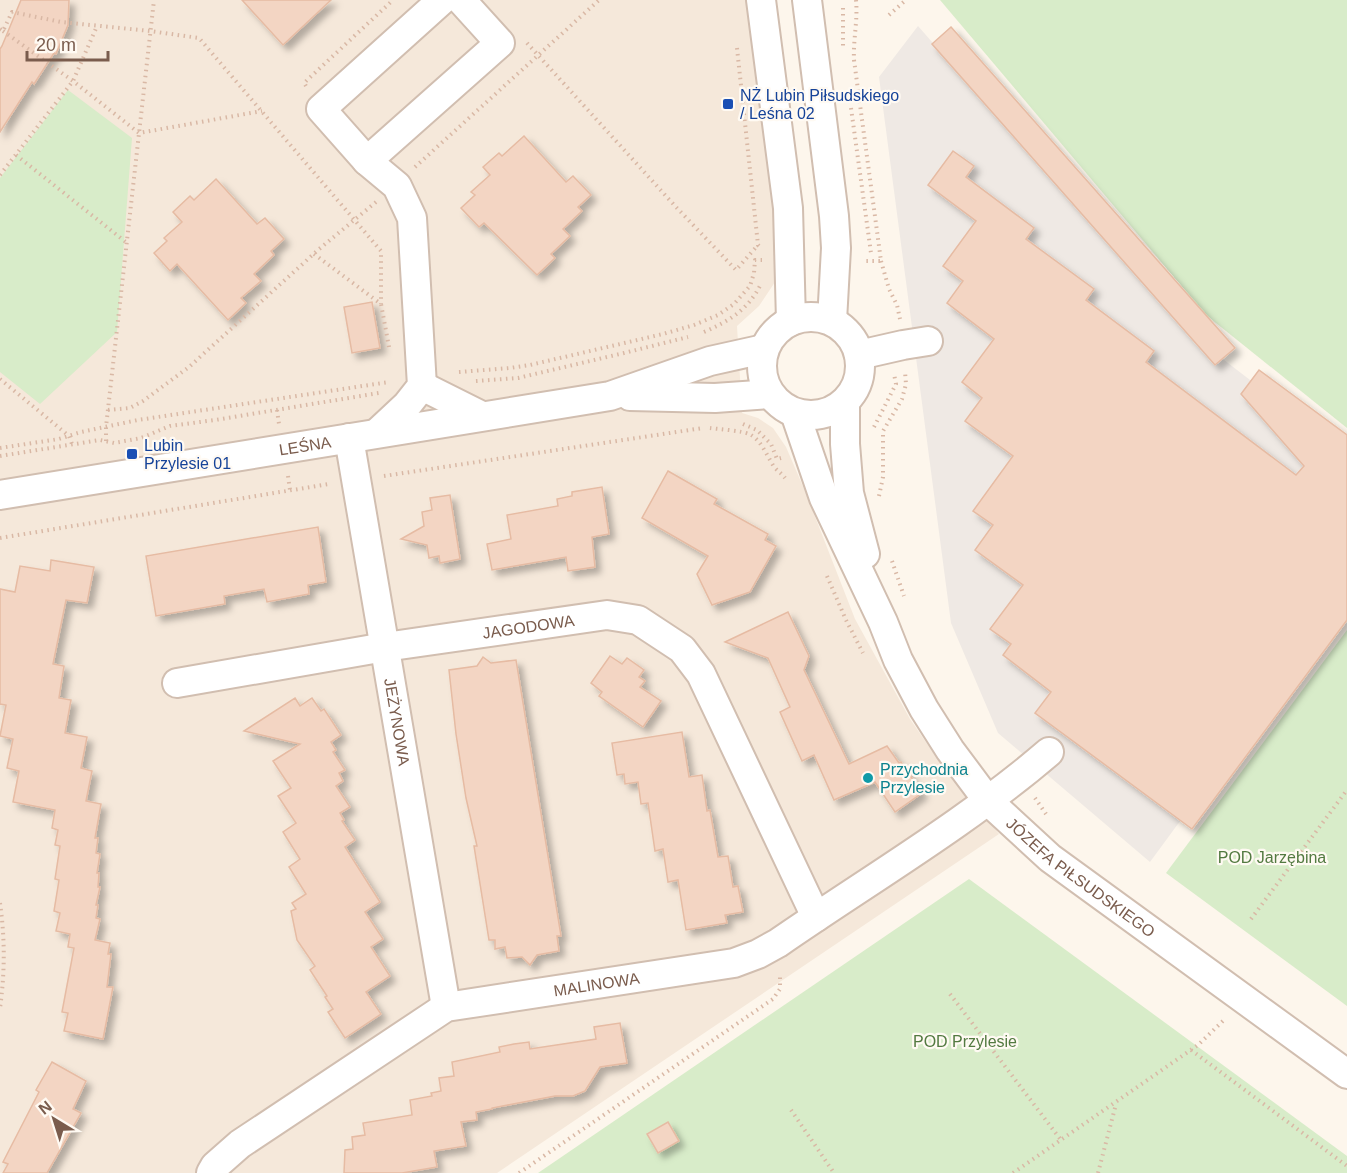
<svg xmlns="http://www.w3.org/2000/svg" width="1347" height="1173" font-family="Arial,sans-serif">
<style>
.residential{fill:#f5e8da}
.industrial{fill:#efe9e4}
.green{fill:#d8ecc9}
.building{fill:#f3d5c3;stroke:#e6bba3;stroke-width:1.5;filter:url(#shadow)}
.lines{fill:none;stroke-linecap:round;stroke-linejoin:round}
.minor-casing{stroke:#d1beb0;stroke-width:32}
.path{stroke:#d9b8a5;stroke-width:4;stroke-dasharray:1.5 4.5;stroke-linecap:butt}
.minor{stroke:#fff;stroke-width:28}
.transit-dot{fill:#1a4fb4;stroke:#fffaf3;stroke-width:2}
.culture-dot{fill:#0f9aa8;stroke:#fffaf3;stroke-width:2}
.labels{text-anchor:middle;stroke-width:4.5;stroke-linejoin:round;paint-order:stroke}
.transit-label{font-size:16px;fill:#164399;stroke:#fffaf3;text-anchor:start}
.street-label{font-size:16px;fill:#7a5c4d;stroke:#fffaf3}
.culture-label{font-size:16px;fill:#0d838f;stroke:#fffaf3;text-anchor:start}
.park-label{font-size:16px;fill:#537a41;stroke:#fffaf3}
</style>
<defs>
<filter id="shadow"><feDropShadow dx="5.5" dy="5.5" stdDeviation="3" flood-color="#0004"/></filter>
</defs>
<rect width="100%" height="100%" fill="#fdf6ec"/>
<path class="residential" d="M0,0h746l30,236 -1,46 -16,24 -22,20 5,87 16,5 15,10 13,19 19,44 50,128 55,100 33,48 56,67 -502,339h-497z"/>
<path class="industrial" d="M918,26l266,303 163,126v139l-197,268 -152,-129 -47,-110 -72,-546z"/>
<g class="green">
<path d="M940,0h407v428l-141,-113z"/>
<path d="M68,90l64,48 -15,194 -77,72 -40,-32v-194z"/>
<path d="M1347,630v376l-181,-133z"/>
<path d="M969,879l378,277v17h-809z"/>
</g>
<g class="building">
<path d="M21,0h48l-1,25 -12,29 -2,-1 -20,31 -2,-2 -32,50v-83l2,-3z"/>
<path d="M242,0h89l-48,45z"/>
<path d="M951,27l284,321 -20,17 -283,-321z"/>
<path d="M524,136l42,46 7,-6 18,19 -13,12 4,4 -19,18 7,7 -19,18 4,4 -18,17 -53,-52 -5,4 -18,-19 14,-13 -4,-3 19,-17 -7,-8 16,-14 3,3z"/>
<path d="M953,151l21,15 -8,11 68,51 -8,11 68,50 -8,11 68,51 -8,11 150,113 8,-9 -63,-72 18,-24 88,65v185l-155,209 -157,-116 16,-21 -48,-37 8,-11 -21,-15 33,-44 -48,-35 18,-25 -20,-14 40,-55 -48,-35 17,-23 -20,-16 32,-43 -47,-36 16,-22 -20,-15 33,-45 -48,-36z"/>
<path d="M216,179l41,45 8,-6 19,21 -13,12 3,4 -20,19 7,7 -20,17 5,5 -18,17 -51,-56 -7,7 -16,-18 13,-12 -3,-3 18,-16 -9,-10 17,-16 4,4z"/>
<path d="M372,302l8,46 -28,5 -8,-46z"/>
<path d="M668,471l49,28 -3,5 54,30 -3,6 11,6 -26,46 -38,13 -15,-31 11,-18 -66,-38z"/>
<path d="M602,487l7,47 -17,3 3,30 -27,4 -2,-14 -74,13 -5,-26 24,-5 -4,-24 51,-9 -1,-7 15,-3v-4z"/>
<path d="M450,495l10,64 -20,4 -1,-7 -10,2 -2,-13 -26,-6 23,-13 -2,-14 10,-2 -2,-12z"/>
<path d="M318,527l8,55 -18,3 1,9 -42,8 -3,-13 -40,7 1,8 -69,12 -10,-60z"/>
<path d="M51,560l43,7 -7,36 -21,-3 -13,64 11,2 -5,32 12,2 -6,33 22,4 -6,31 11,3 -6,30 15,3 -6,34h3l-2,15 4,1 -3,19h2l-1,14h2l-4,18h2l-2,13 4,1 -5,21 15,3 -2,11h3l-4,33h6l-10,52 -39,-8 4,-18 -6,-1 12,-64 -6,-1 2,-13 -14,-3 4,-18 -6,-2 5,-31 -4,-1 5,-33 -5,-1 3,-15 -6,-2 3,-18 -42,-8 6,-31 -12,-3 6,-29 -13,-3 6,-31 -6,-1v-115l15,3 5,-26 30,5z"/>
<path d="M788,612l21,44 -5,14 45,94 38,-18 12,17 2,-1 21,31 -27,19 -20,-30 -41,18 -20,-45 -12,6 -22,-49 10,-5 -22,-49 -43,-16z"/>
<path d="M610,656l12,8 5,-6 17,12 -5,7 6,4 -5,6 21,14 -18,26 -44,-31 3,-4 -11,-9z"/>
<path d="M483,657l8,6 25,-3 45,276h-4l2,15 -22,4 -7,10 -8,-8 -15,1 -2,-11 -10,2v-9h-6l-15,-94h3l-11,-48 -10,-64 -7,-64 28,-4z"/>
<path d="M295,698l5,8 12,-8 9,13 3,-2 17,26 -10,7 5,8 -3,2 12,18 -6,3 4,8 -7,5 14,21 -10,6 4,7 -2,1 13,19 -10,7 35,55 -15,10 18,27 -12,8 19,29 -24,16 15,22 -36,24 -17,-26 5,-3 -8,-12 2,-1 -17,-26 5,-4 -18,-26 -6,-29 5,-2 -4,-6 14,-9 -17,-27 11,-8 -17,-27 13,-9 -18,-27 13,-8 -18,-27 27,-17 -56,-13z"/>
<path d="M682,732l7,45 13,-2 5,36 3,-1 8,47 10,-1 5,31 5,-1 5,26 -18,3 2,8 -41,7 -8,-50 -10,2 -5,-33 -8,2 -7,-48 -7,1 -3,-22 -13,2 -1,-10 -7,1 -5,-32z"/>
<path d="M620,1023l7,40 -27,4 -15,24 -12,5h-18l-63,12v1l-16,3 1,8 -16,2 5,24 -32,5 3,16 -35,6h-58l1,-23 8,-1 -1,-12 13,-2 -2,-12 49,-8 -2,-15 22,-4 -1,-3 10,-2 -2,-13 15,-2 -2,-14 48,-10 -1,-5 15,-3 15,-2 1,7 66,-10 -2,-12z"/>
<path d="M52,1062l34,19 -13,28 8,4 -34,60h-44l5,-9 -5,-2 36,-70 -3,-2z"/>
<path d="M668,1122l11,19 -21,12 -11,-19z"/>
</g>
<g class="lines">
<g class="minor-casing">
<g id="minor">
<path d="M442,0l-121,109 46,52 133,-118 -39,-43"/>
<path d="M761,0l27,208 3,113"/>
<path d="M807,0l27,216 2,32 -4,73"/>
<path d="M367,161l30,25 15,32 10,168 -15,19 -30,28"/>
<circle cx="811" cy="366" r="49"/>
<path d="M859,355l44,-10 25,-4"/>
<path d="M422,386l60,30"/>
<path d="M630,396l85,2 55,-4"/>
<path d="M845,402v42l4,49 16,61"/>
<path id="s1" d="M795,413l29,85 59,124 15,38 26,49 26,41 38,51 62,57 297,216"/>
<path id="s2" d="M349,438l97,569"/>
<path id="s3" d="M0,495l610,-99 100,-35 54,-12"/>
<path id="s4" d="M177,683l208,-36 222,-32 31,5 44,29 19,25 115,243"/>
<path id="s5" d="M211,1173l4,-7 25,-22 206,-137 288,-44 24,-9 20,-11c91,-63 187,-119 271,-191"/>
</g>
</g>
<g class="path">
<path d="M856,0c2,20 -3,40 -2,60l27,201h-19"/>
<path d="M843,8v39"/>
<path d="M889,15l17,-15"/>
<path d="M0,29l3,2 9,-19 49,10 89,9 49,7 182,213v53"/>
<path d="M3,31l70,50 66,52 123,-22"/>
<path d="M527,43l149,164 60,63 22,-25"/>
<path d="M737,48l21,197 1,1"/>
<path d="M306,86l-2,-3 89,-83"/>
<path d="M851,108l20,145"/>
<path d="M16,155l111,88"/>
<path d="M415,167l184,-167"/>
<path d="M0,175l73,-94 24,-55"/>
<path d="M314,254l67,50 8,43"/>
<path d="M881,261l8,28 8,16 3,14"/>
<path d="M704,332c25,-11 44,-22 57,-48"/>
<path d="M459,372l51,-4 20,-3 133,-31 31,-9 24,-10 16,-11 16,-18 4,-13 1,-13h7"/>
<path d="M0,379l69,57 3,8"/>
<path d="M476,381l42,-3 106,-25 64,-16"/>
<path d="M108,410l22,-2 13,-7 46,-34 129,-117 58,-48"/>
<path d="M277,410l2,14"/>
<path d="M743,424l14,6 14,14 6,15 4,-1"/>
<path d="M874,427l22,-43 -2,-10"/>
<path d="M710,428c8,1 33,3 39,6 13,6 18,23 26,34 4,4 7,6 10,10"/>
<path d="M106,441v-14l48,-427"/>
<path d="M0,448l59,-9 22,-7 57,-12 251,-38"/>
<path d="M0,456l100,-16 14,3 27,-5 29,-12 45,-6 164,-27"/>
<path d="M288,476l2,14"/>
<path d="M384,476l319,-48"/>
<path d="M879,496l4,-19v-46l19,-32 4,-15 -1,-12"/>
<path d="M0,538l329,-54"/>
<path d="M892,561l12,35"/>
<path d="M827,576l19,44 17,33"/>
<path d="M1035,798l11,16"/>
<path d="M0,903c5,35 5,69 0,105"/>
<path d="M1251,919l96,-129"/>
<path d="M950,994l111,146"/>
<path d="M1191,1050l156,116"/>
<path d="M791,1110l43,63"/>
<path d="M519,1173l254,-174 7,-10v-15"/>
<path d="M1013,1173l185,-128 27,-26"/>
<path d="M1098,1173l18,-69"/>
</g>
<use href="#minor" class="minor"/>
</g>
<g class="transit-dot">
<rect x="722" y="98" width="12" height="12" rx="3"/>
<rect x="126" y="448" width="12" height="12" rx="3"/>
</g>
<circle class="culture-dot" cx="868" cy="778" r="6"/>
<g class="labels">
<g class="transit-label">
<text x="740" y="101">NŻ Lubin Piłsudskiego<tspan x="740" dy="18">/ Leśna 02</tspan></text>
<text x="144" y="451">Lubin<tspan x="144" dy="18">Przylesie 01</tspan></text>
</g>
<g class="street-label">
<text dy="6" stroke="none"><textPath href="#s3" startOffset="309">LEŚNA</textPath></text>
<text dy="6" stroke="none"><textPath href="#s4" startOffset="356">JAGODOWA</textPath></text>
<text dy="6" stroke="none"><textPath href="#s2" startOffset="288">JEŻYNOWA</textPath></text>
<text dy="6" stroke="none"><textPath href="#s1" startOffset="556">JÓZEFA PIŁSUDSKIEGO</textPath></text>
<text dy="6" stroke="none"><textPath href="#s5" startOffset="441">MALINOWA</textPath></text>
</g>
<g class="culture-label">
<text x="880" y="775">Przychodnia<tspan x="880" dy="18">Przylesie</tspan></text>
</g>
<g class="park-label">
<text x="1272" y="863">POD Jarzębina</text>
<text x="965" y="1047">POD Przylesie</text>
</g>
</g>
<g transform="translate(54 1119) rotate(322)" stroke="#fffaf3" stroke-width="4.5" paint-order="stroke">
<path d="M0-4.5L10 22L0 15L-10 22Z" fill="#7a5c4d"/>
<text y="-9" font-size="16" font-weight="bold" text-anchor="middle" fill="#7a5c4d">N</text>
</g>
<path d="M27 51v9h81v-9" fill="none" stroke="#7a5c4d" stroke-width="3"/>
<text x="36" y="51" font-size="18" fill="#7a5c4d" stroke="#fffaf3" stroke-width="4.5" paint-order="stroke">20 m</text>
</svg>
